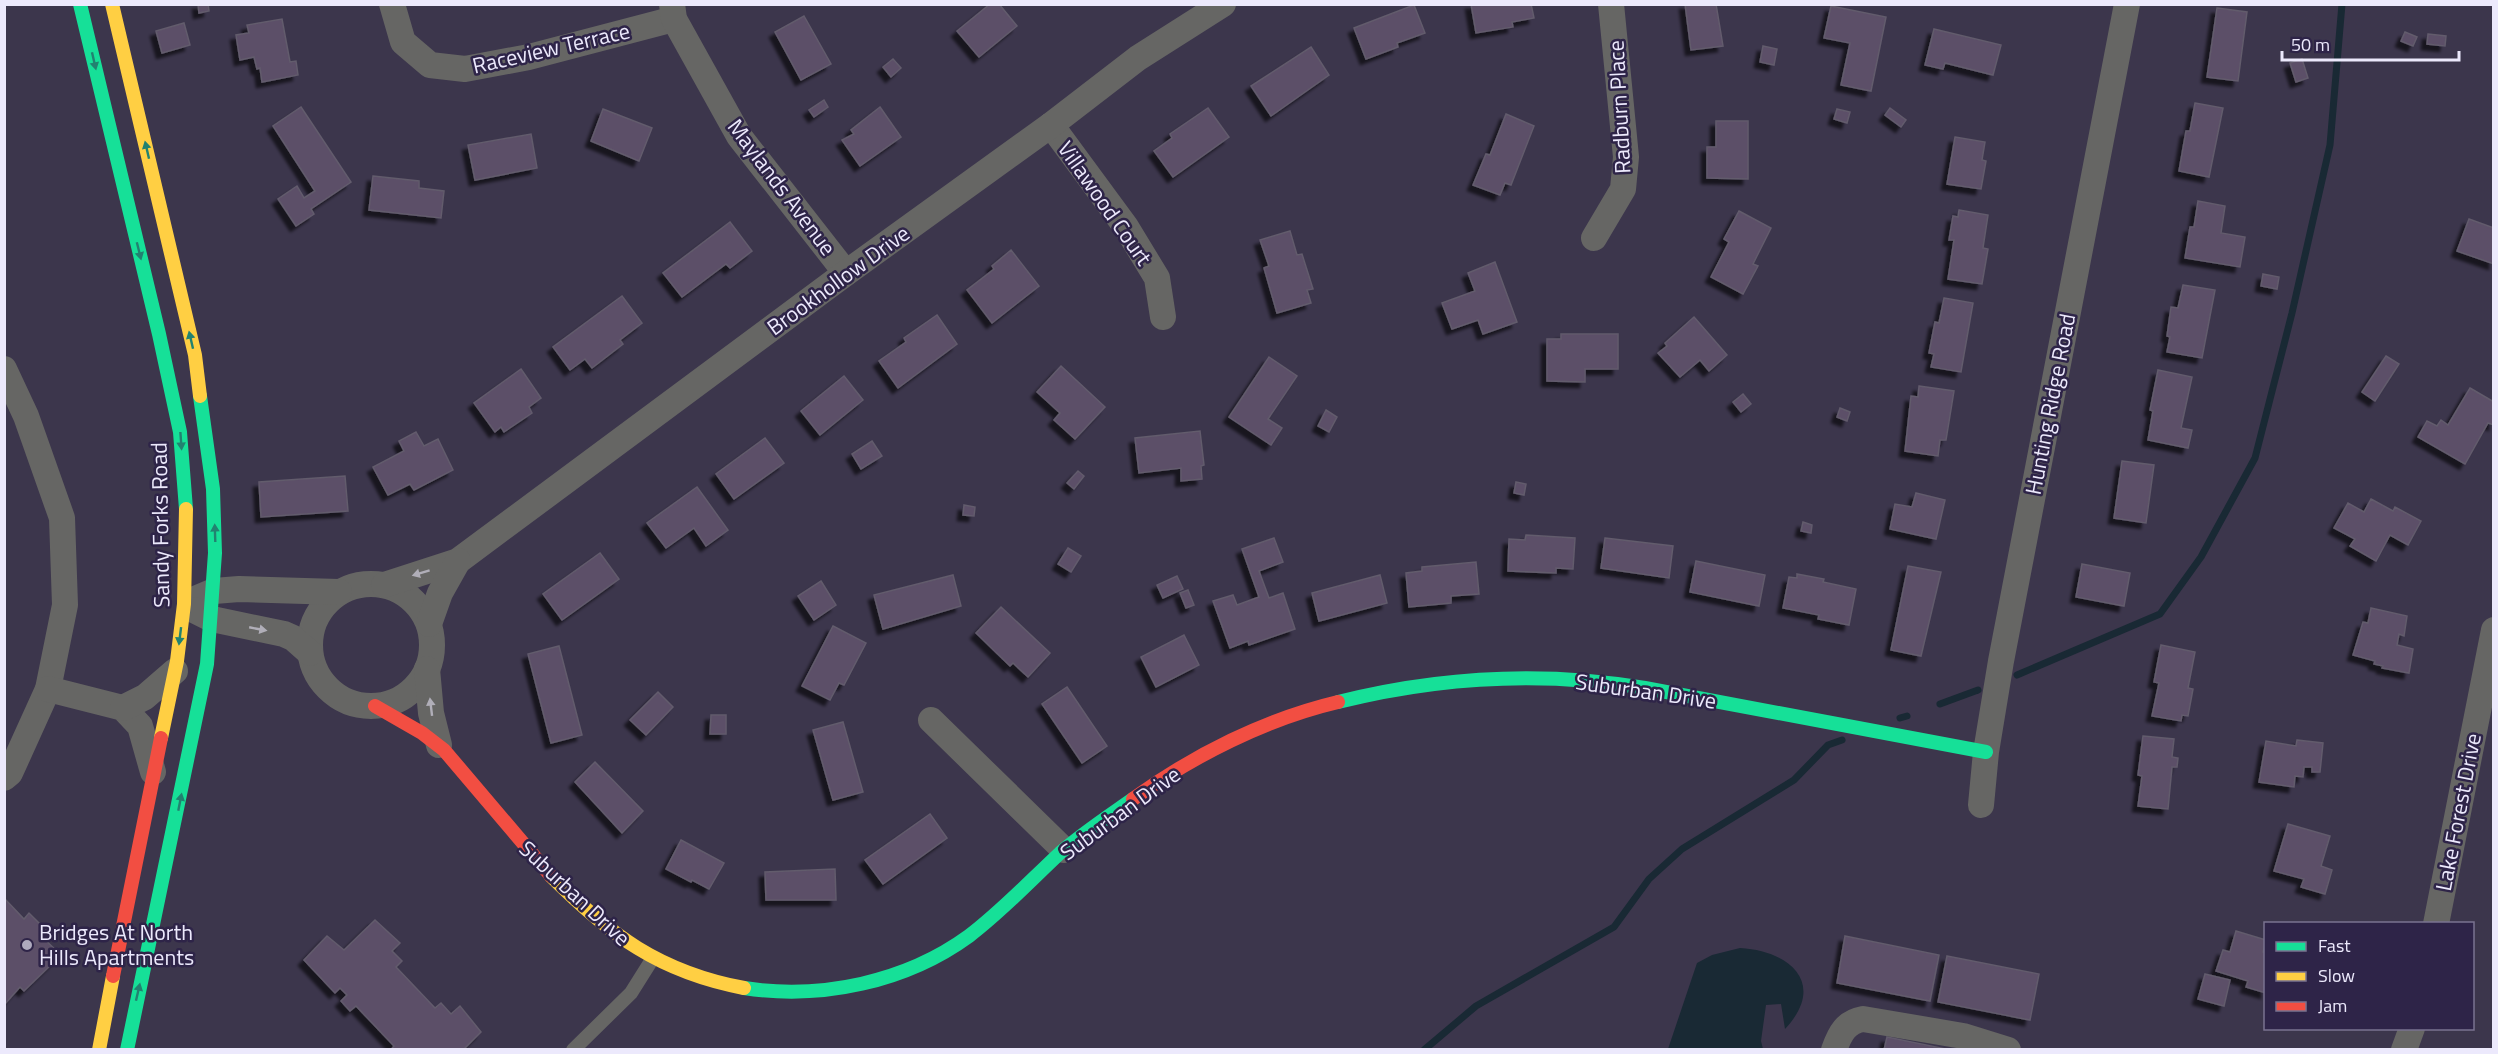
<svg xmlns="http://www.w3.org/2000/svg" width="2498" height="1054" font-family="'Titillium Web',sans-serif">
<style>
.water{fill:#192934}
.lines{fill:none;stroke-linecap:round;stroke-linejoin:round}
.stream{stroke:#192934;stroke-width:7}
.building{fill:#5c4f68;stroke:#625b6c;stroke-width:1.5;filter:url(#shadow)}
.lane{stroke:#666664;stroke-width:14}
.street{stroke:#666664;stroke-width:26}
.fast{stroke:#16e098;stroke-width:14}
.slow{stroke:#ffcf43;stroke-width:14}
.jam{stroke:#f24e42;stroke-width:14}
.oneway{fill:#228270}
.oneway2{fill:#b0aeb8}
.poi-dot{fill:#aeaabe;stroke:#2e2448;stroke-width:2}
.labels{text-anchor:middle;stroke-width:5;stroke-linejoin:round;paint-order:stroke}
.street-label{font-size:22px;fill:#ece9fc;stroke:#2e2448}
.poi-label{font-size:22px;fill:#ece9fc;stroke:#2e2448;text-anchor:start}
</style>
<defs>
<filter id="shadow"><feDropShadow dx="-5.5" dy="5.5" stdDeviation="1.5" flood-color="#0009"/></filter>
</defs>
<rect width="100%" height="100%" fill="#3c364c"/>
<path class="water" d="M1740,948c51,3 87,36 45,81l-4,-25 -15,1 -5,36 2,8h-95l29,-86 15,-8z"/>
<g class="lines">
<g class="stream">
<path d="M2017,675l143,-61 41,-57 54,-99 37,-145 38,-168 12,-141"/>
<path d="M1940,704l38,-14"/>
<path d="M1900,718l7,-2"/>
<path d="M1424,1050l52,-44 138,-79 35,-48 33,-30 112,-69 34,-35 14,-5"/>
</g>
</g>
<g class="building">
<path d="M198,4h10l1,7 -10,2z"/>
<path d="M990,4h9l18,22 -38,31 -22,-26z"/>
<path d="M1471,4h60l3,14 -22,4 1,5 -37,6z"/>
<path d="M1685,4h31l7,42 -32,4z"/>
<path d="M1414,5l11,28 -28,10 1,4 -32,12 -12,-31z"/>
<path d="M1831,6l55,11 -15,74 -30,-6 9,-42 -26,-5z"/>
<path d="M2217,8l30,4 -9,69 -31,-4z"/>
<path d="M804,16l27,48 -30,16 -26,-48z"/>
<path d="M282,19l8,43 6,-1 2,14 -36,7 -2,-14 -3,1 -3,-12 -14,3 -4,-25 13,-2 -2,-8z"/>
<path d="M184,23l6,22 -28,8 -6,-22z"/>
<path d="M1934,29l67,16 -8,30 -48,-12 -2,6 -18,-4z"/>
<path d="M2405,32l12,5 -4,9 -12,-5z"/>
<path d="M2428,34l18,2 -1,10 -18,-2z"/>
<path d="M1763,46l14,3 -3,16 -14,-3z"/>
<path d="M1311,47l18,28 -58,41 -20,-30z"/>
<path d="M893,59l8,9 -10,9 -8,-10z"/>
<path d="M2302,59l6,19 -12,4 -6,-19z"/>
<path d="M824,100l4,7 -14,10 -5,-7z"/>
<path d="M2195,103l28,5 -14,69 -30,-6 7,-40h4z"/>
<path d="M301,107l50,75 -40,27 3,5 -18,12 -18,-27 19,-13 7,12 11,-7 -42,-65z"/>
<path d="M880,107l21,30 -41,29 -18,-26 12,-6 -3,-4z"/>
<path d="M1208,108l21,29 -56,40 -19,-26 18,-13 -2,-4z"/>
<path d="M1890,108l16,12 -5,7 -16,-12z"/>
<path d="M603,109l49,19 -13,33 -48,-20z"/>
<path d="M1837,109l13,3 -3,11 -13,-4z"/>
<path d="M1506,114l28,12 -23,59 -6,-2 -5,12 -27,-10 13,-31 4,1z"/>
<path d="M1716,121h32v58l-41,-1v-31h9z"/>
<path d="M531,134l6,34 -62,12 -7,-35z"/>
<path d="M1955,137l30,5 -3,18 4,1 -5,28 -34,-5z"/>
<path d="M373,176l46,5v7l25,3 -3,27 -72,-8z"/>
<path d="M2198,201l27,5 -4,27 24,4 -5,30 -55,-9 5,-31h4z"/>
<path d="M1959,210l29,5 -5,33 5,1 -6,35 -34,-5 6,-39h-5l4,-24 5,1z"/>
<path d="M1739,211l32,17 -18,36 5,2 -15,28 -32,-17 18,-35 -5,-3z"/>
<path d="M2469,219l25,9v36l-37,-13z"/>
<path d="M730,222l22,29 -22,17 -4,-4 -44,33 -19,-24z"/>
<path d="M1290,231l7,24 5,-1 11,35 -6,1 4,13 -34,10 -13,-45 5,-2 -9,-26z"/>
<path d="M1011,250l28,36 -47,37 -25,-33 27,-21 -2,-3z"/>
<path d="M1495,262l22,60 -34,12 -5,-14 -26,9 -10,-26 33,-12 -7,-18z"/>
<path d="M2263,274l16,3 -2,12 -16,-3z"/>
<path d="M2183,285l32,5 -13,68 -35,-6 3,-15 -3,-1 4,-29 7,1z"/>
<path d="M622,296l20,27 -22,17 3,4 -31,24 -7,-9 -15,11 -17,-23z"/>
<path d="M1944,298l29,5 -12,69 -30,-5 3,-13 -5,-1 6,-31 4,1z"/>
<path d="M937,315l20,29 -59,44 -19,-27 27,-19 -2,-4z"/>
<path d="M1694,317l33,38 -18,16 -9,-11 -20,17 -22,-24 9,-7 -2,-3z"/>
<path d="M1561,334h57v35h-33v13l-38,-1v-42h14z"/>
<path d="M2386,356l13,8 -24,37 -13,-9z"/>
<path d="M1269,357l28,19 -29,43 14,9 -11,17 -42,-28z"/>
<path d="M1061,366l44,41 -30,32 -21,-19 6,-7 -23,-21z"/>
<path d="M521,369l20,29 -12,9 3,6 -28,19 -3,-5 -6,5 -21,-29z"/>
<path d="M2158,370l34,7 -11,51 11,2 -4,18 -40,-8 5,-29 -3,-1z"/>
<path d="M844,376l19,24 -43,35 -19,-24z"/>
<path d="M1919,386l35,5 -8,49h-6l-2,16 -33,-5 6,-55 7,1z"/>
<path d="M2470,388l24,14v23l-6,-2 -23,41 -47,-27 9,-16 10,5 4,-6 7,5z"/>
<path d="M1743,394l8,10 -10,8 -8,-10z"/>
<path d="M1840,408l10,4 -3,9 -10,-4z"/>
<path d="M1326,410l11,7 -8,15 -11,-6z"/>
<path d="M1200,431l4,34 -3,1 1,13 -21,2v-13l-42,5 -4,-35z"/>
<path d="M416,432l8,14 14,-7 15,31 -39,20 -4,-6 -22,11 -15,-28 31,-16 -5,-10z"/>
<path d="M765,438l19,25 -50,36 -18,-25z"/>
<path d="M872,441l10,15 -21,13 -9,-15z"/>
<path d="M2122,461l32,4 -8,58 -32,-5z"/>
<path d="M1078,471l6,5 -10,13 -7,-6z"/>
<path d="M345,476l3,35 -87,6 -2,-35z"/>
<path d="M1516,482l10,2 -2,11 -10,-2z"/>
<path d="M697,487l31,43 -22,16 -12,-18 -28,20 -19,-25z"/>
<path d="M1916,493l29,7 -9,39 -46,-10 5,-25 17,3z"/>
<path d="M2371,499l22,12 2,-4 26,14 -13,24 -18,-10 -14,26 -26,-15 5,-7 -21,-11 14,-25 16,9z"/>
<path d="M964,505l11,2 -1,9 -11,-1z"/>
<path d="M1803,522l9,3 -1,8 -10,-2z"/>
<path d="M1526,535l49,3 -2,31 -17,-1v5l-48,-2 1,-32 16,1z"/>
<path d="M1274,538l9,24 -24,9 10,27 14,-5 12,36 -46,16 -1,-4 -18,7 -17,-47 20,-6 4,10 22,-8 -17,-48z"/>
<path d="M1605,538l68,8 -4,32 -68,-10z"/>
<path d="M1068,548l13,8 -10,16 -13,-8z"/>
<path d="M600,553l19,26 -57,41 -19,-26z"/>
<path d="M1696,561l69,14 -6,31 -69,-14z"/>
<path d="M1476,562l3,32 -28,2v7l-42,4 -3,-34 16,-2v-4z"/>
<path d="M2082,564l48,9 -6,33 -48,-9z"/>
<path d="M1908,566l33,6 -20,84 -30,-6z"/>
<path d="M1797,574l27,5 -1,3 33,7 -7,36 -31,-6 1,-4 -36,-7 6,-31 8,1z"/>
<path d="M953,575l8,31 -78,23 -9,-34z"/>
<path d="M1380,575l7,28 -68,18 -7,-28z"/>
<path d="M1177,576l6,13 -20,9 -6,-13z"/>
<path d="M821,581l15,24 -22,15 -16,-24z"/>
<path d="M1188,590l6,15 -8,3 -6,-15z"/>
<path d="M1001,607l49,46 -22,24 -15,-14 -3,3 -34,-33z"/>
<path d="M2371,608l36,8 -3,20 -5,-2 -2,11 16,4 -4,24 -27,-5 1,-2 -9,-2 1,-3 -22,-6 10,-33 5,1z"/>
<path d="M833,626l33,17 -22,42 -5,-2 -9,17 -28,-14z"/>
<path d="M1184,635l15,30 -43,22 -15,-30z"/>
<path d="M2161,645l34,7 -7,36 5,1 -5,27 -6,-1 -1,6 -29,-5 7,-33 -5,-1z"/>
<path d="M559,646l23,89 -31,8 -23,-89z"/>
<path d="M1067,687l40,59 -25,17 -40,-59z"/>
<path d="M658,692l15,15 -27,28 -16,-15z"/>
<path d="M711,715h15v19h-16z"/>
<path d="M843,722l20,70 -30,8 -20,-70z"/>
<path d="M2143,736l31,3 -2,18 6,1 -1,9h-5l-4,42 -30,-3 4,-30 -4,-1z"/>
<path d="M2297,740l26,3 -3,29h-8v-5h-8l-1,10 -8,-1 -1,11 -35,-5 7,-41 30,5z"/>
<path d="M595,762l48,49 -21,22 -47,-51z"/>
<path d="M930,814l17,24 -64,46 -18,-24z"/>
<path d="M2288,824l42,12 -9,30 11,4 -7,24 -24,-7 3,-8 -30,-8z"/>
<path d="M681,840l43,23 -15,26 -17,-9 -1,2 -25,-13z"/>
<path d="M835,869l1,31h-70l-1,-28z"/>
<path d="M4,898l20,21 5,-6 17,17 -6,5 21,20 -37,36 -4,-4 -16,18z"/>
<path d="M375,920l25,23 -8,8 10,10 -6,6 39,41 6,-5 10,11 9,-8 21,26 -18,18h-72l3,-4 -38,-40 -6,5 -9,-10 6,-6 -7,-7 -5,5 -31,-33 23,-24 17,14z"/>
<path d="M2236,931l30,9 -3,12 3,1v40l-20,-6 2,-6 -32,-10 7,-21 7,2z"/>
<path d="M1845,936l94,19 -9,46 -93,-18z"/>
<path d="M1947,956l92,18 -9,46 -92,-18z"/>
<path d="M2205,974l25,6 -6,26 -26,-7z"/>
<path d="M1887,1037l59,12v1h-62z"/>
</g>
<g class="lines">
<path class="lane" d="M573,1050l58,-57 22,-35"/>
<g class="street">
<path d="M392,4l11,38 27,23 35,4 64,-12 145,-38"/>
<path d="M672,4l2,15 65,117 107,137"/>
<path d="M1051,125l75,102 31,51 6,39"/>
<path d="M1594,238l29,-49 3,-32 -15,-153"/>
<path d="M4,369l22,47 36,102 3,87 -17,84 -38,84 -6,5"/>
<circle cx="371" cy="645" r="61"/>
<path d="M384,585l74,-24 388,-288 205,-148 87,-67 85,-54"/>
<path d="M195,599l19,-8 25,-2 100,3"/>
<path d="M194,610l18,9 72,15 9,4 17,15"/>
<path d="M429,624l11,-31 18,-32"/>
<path d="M427,669l4,44 8,32"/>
<path d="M48,689l75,19 17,18 13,46"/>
<path d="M123,708l22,-11 30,-26"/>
<path d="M931,720l133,130"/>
<path d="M1981,805l5,-53 15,-91 126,-657"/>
<path d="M2436,924l58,-294"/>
<path d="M1834,1050c6,-17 12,-28 29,-31l100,17 45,14"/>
<path d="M2404,1050l8,-22"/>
</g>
<g class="fast">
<path d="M80,4l79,330 21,98 6,77"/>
<path d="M1338,702c100,-25 205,-31 307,-14l341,64"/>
<path d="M744,988c77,12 162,-6 225,-52 33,-25 61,-55 91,-83 23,-20 49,-37 73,-54"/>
<path d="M127,1050l80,-386 8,-111 -2,-64 -13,-93"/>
</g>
<g class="slow">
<path d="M112,4l83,351 5,41"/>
<path d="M161,738l16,-77 7,-57 2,-95"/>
<path d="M551,876c59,59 108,96 193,112"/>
<path d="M99,1050l14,-74"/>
</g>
<g class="jam">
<path d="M375,706l47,27 22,17 107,126"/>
<path d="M1133,799c61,-44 133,-80 205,-97"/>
<path d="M113,976l48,-238"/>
</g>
</g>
<defs><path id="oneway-solid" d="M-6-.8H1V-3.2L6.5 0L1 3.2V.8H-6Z" transform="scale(1.5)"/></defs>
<g class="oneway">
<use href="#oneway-solid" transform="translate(94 61) rotate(77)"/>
<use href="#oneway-solid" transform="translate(147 150) rotate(-103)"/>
<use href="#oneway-solid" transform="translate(139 251) rotate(76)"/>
<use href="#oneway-solid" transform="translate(191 340) rotate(-103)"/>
<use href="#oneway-solid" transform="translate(181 441) rotate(86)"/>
<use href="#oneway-solid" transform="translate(215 533) rotate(-92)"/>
<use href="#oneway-solid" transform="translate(180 636) rotate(97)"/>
<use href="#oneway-solid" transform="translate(180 802) rotate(-79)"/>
<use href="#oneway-solid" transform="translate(138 992) rotate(-77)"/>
</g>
<g class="oneway2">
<use href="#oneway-solid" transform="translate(421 573) rotate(163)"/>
<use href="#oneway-solid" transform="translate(258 629) rotate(11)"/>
<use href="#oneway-solid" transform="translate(431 707) rotate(-97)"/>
</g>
<circle class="poi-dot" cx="27" cy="945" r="6"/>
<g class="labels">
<g class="street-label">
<text transform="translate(551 48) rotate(-13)" y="8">Raceview Terrace</text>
<text transform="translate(1619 107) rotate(-93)" y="8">Radburn Place</text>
<text transform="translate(782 187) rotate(53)" y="8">Maylands Avenue</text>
<text transform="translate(1105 203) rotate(55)" y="8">Villawood Court</text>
<text transform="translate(838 280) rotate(-36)" y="8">Brookhollow Drive</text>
<text transform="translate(2050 404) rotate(-79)" y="8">Hunting Ridge Road</text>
<text transform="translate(160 525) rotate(-91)" y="8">Sandy Forks Road</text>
<text transform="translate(1646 691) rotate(8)" y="8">Suburban Drive</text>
<text transform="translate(2458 812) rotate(-79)" y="8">Lake Forest Drive</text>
<text transform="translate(1120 813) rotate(-36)" y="8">Suburban Drive</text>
<text transform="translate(575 893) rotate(43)" y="8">Suburban Drive</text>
</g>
<g class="poi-label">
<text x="39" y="940">Bridges At North<tspan x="39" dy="25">Hills Apartments</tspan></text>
</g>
</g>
<rect width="2498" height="1054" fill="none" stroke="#ece9fc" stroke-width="12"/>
<rect x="2264" y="922" width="210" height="108" fill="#2e2448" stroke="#7a7390" stroke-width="1.5"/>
<rect x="2276" y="942" width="30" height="9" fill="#16e098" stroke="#7a7390" stroke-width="1.5"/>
<text x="2318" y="952" font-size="18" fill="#ece9fc">Fast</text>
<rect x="2276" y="972" width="30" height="9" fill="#ffcf43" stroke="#7a7390" stroke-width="1.5"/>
<text x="2318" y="982" font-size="18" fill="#ece9fc">Slow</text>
<rect x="2276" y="1002" width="30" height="9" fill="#f24e42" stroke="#7a7390" stroke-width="1.5"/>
<text x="2318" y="1012" font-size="18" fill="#ece9fc">Jam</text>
<path d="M2282 51v9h177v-9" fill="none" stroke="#ece9fc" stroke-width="3"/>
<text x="2291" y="51" font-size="18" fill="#ece9fc" stroke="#2e2448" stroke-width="4.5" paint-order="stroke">50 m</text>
</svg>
